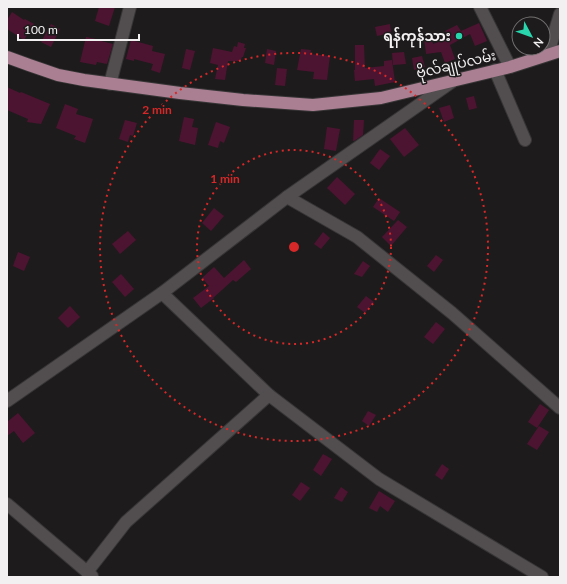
<svg xmlns="http://www.w3.org/2000/svg" width="567" height="584" font-family="Lato,'Noto Sans Myanmar',sans-serif">
<style>
.building{fill:#4c1431}
.lines{fill:none;stroke-linecap:round;stroke-linejoin:round}
.minor-casing{stroke:#373536;stroke-width:14}
.major-casing{stroke:#373536;stroke-width:14}
.minor{stroke:#524e50;stroke-width:12}
.major{stroke:#aa7f92;stroke-width:12}
.ring{fill:none;stroke:#d62828;stroke-width:2;stroke-dasharray:2 4}
.poi-dot{fill:#29d5ac;stroke:#1e1b1c;stroke-width:1.5}
.labels{text-anchor:middle;stroke-width:3;stroke-linejoin:round;paint-order:stroke}
.poi-label{font-size:14px;font-weight:bold;fill:#f2f0f1;stroke:#1e1b1c;text-anchor:end}
.street-label{font-size:14px;fill:#f2f0f1;stroke:#1e1b1c}
.centre{fill:#d62828;stroke:#1e1b1c;stroke-width:2}
.ring-label{font-size:12px;text-anchor:middle;font-weight:bold;fill:#d62828;stroke:#1e1b1c;stroke-width:3;stroke-linejoin:round;paint-order:stroke}
</style>
<rect width="100%" height="100%" fill="#1e1b1c"/>
<g class="building">
<path d="M99,7h16l-6,19 -14,-5z"/>
<path d="M12,12l12,8 1,-1 9,5 -10,16 -17,-11v-9z"/>
<path d="M479,23l8,18 -12,5 -5,-12 -20,11 5,14 -10,4 -4,-11 -15,2 -2,-16 8,-1 1,7 16,-6 -4,-7 12,-6 4,6z"/>
<path d="M51,24l9,5 -9,18 -10,-5z"/>
<path d="M390,24l1,9 -14,3 -2,-9z"/>
<path d="M86,37l15,3v1l12,3 -6,20 -10,-2 -1,3 -16,-3z"/>
<path d="M131,40l22,6 -1,5 13,3 -5,19 -9,-3 2,-6 -19,-5v2l-8,-2z"/>
<path d="M238,42l7,2 -1,4h2l-3,9h-1l-2,4h-12l-3,19 -10,-1 3,-14 -8,-2 3,-15 19,4 2,-6 3,1z"/>
<path d="M355,45h9l1,23 19,-2v-5l8,-1 3,22 -20,4 -1,-7 -19,2 -1,-11h1z"/>
<path d="M186,49l9,2 -5,19 -8,-2z"/>
<path d="M267,49l9,2 -2,14 -9,-2z"/>
<path d="M301,49l10,1 -1,4 20,2 -3,24 -14,-1 1,-7 -17,-2z"/>
<path d="M404,52l2,12 -13,1 -1,-12z"/>
<path d="M422,56l3,11 -11,3 -2,-12z"/>
<path d="M277,68l10,1 -2,17 -10,-1z"/>
<path d="M7,87l13,6 1,-1 29,12 -9,20 -14,-2 1,-3 -21,-9z"/>
<path d="M474,96l3,12 -8,2 -3,-12z"/>
<path d="M65,104l13,5 -2,5 17,5 -8,24 -11,-4 2,-3 -20,-8z"/>
<path d="M450,105l4,13 -10,4 -5,-14z"/>
<path d="M184,117l10,2 -2,8 6,1 -3,17 -16,-4z"/>
<path d="M125,120l12,3 -4,13 -3,-1 -2,7 -9,-3z"/>
<path d="M354,120h10l-1,15 -9,6h-1z"/>
<path d="M216,122l14,5 -6,16 -4,-2 -2,7 -10,-3z"/>
<path d="M327,127l13,2 -4,22 -12,-2z"/>
<path d="M405,128l14,17 -15,12 -14,-18z"/>
<path d="M380,149l10,7 -11,14 -9,-7z"/>
<path d="M337,177l18,17 -10,11 -18,-17z"/>
<path d="M379,198l21,14 -6,9 -21,-14z"/>
<path d="M214,208l10,8 -13,15 -9,-8z"/>
<path d="M398,220l9,7 -16,19 -9,-9z"/>
<path d="M128,231l8,9 -16,14 -8,-10z"/>
<path d="M323,232l7,6 -9,11 -7,-5z"/>
<path d="M18,252l12,5 -6,14 -11,-5z"/>
<path d="M436,255l7,5 -9,12 -7,-6z"/>
<path d="M244,260l7,9 -15,13 -3,-2 -20,18h1l-13,10 -8,-10 16,-12 -7,-8 12,-11 10,11z"/>
<path d="M363,261l7,5 -8,11 -8,-3z"/>
<path d="M121,274l13,15 -9,8 -13,-15z"/>
<path d="M366,296l8,6 -9,11 -8,-6z"/>
<path d="M70,306l10,11 -12,11 -10,-10z"/>
<path d="M436,322l9,7 -12,15 -9,-7z"/>
<path d="M540,404l9,6 -12,18 -9,-6z"/>
<path d="M368,411l8,4 -7,11 -7,-5z"/>
<path d="M18,413l17,20 -12,10 -9,-12 -7,5v-14z"/>
<path d="M539,426l10,6 -12,18 -10,-6z"/>
<path d="M323,454l9,5 -11,17 -8,-6z"/>
<path d="M442,464l7,5 -7,11 -7,-5z"/>
<path d="M301,482l9,6 -10,13 -8,-6z"/>
<path d="M341,487l7,5 -6,10 -8,-4z"/>
<path d="M379,491l16,10 -7,11 -8,-6 -3,6 -8,-4z"/>
</g>
<g class="lines">
<g class="minor-casing">
<g id="minor">
<path d="M480,7l30,60"/>
<path d="M548,54l12,-40"/>
<path d="M495,70l30,70"/>
<path d="M110,84l20,-77"/>
<path d="M287,197l70,40 95,76 108,95"/>
<path d="M162,293l107,102 110,84 163,98"/>
<path d="M7,401l155,-108 125,-96 166,-116"/>
<path d="M7,504l85,72"/>
<path d="M87,572l39,-50 143,-127"/>
</g>
</g>
<g class="major-casing">
<path id="major" d="M7,57l22,8 29,10 26,5 96,13 63,7 70,5 68,-7 129,-31 50,-16"/>
</g>
<use href="#minor" class="minor"/>
<use href="#major" class="major"/>
</g>
<g class="ring">
<circle cx="294" cy="247" r="97"/>
<circle cx="294" cy="247" r="194"/>
</g>
<circle class="poi-dot" cx="459" cy="36" r="4"/>
<g class="labels">
<g class="poi-label">
<text x="451" y="41">ရန်ကုန်သား</text>
</g>
<g class="street-label">
<text transform="translate(456 64) rotate(-13)" y="5">ဗိုလ်ချုပ်လမ်း</text>
</g>
</g>
<circle cx="294" cy="247" r="6" class="centre"/>
<g class="ring-label">
<text x="157" y="114">2 min</text>
<text x="225" y="183">1 min</text>
</g>
<rect width="567" height="584" fill="none" stroke="#f2f0f1" stroke-width="16"/>
<g transform="translate(531 36) rotate(131)"><circle r="19" fill="#1e1b1c" stroke="#737071"/>
<path d="M0-3L7 15L0 10L-7 15Z" fill="#29d5ac"/>
<text y="-6" font-size="11" font-weight="bold" text-anchor="middle" fill="#f2f0f1">N</text>
</g>
<path d="M18 34v6h121v-6" fill="none" stroke="#f2f0f1" stroke-width="2"/>
<text x="24" y="34" font-size="12" fill="#f2f0f1" stroke="#1e1b1c" stroke-width="3" paint-order="stroke">100 m</text>
</svg>
